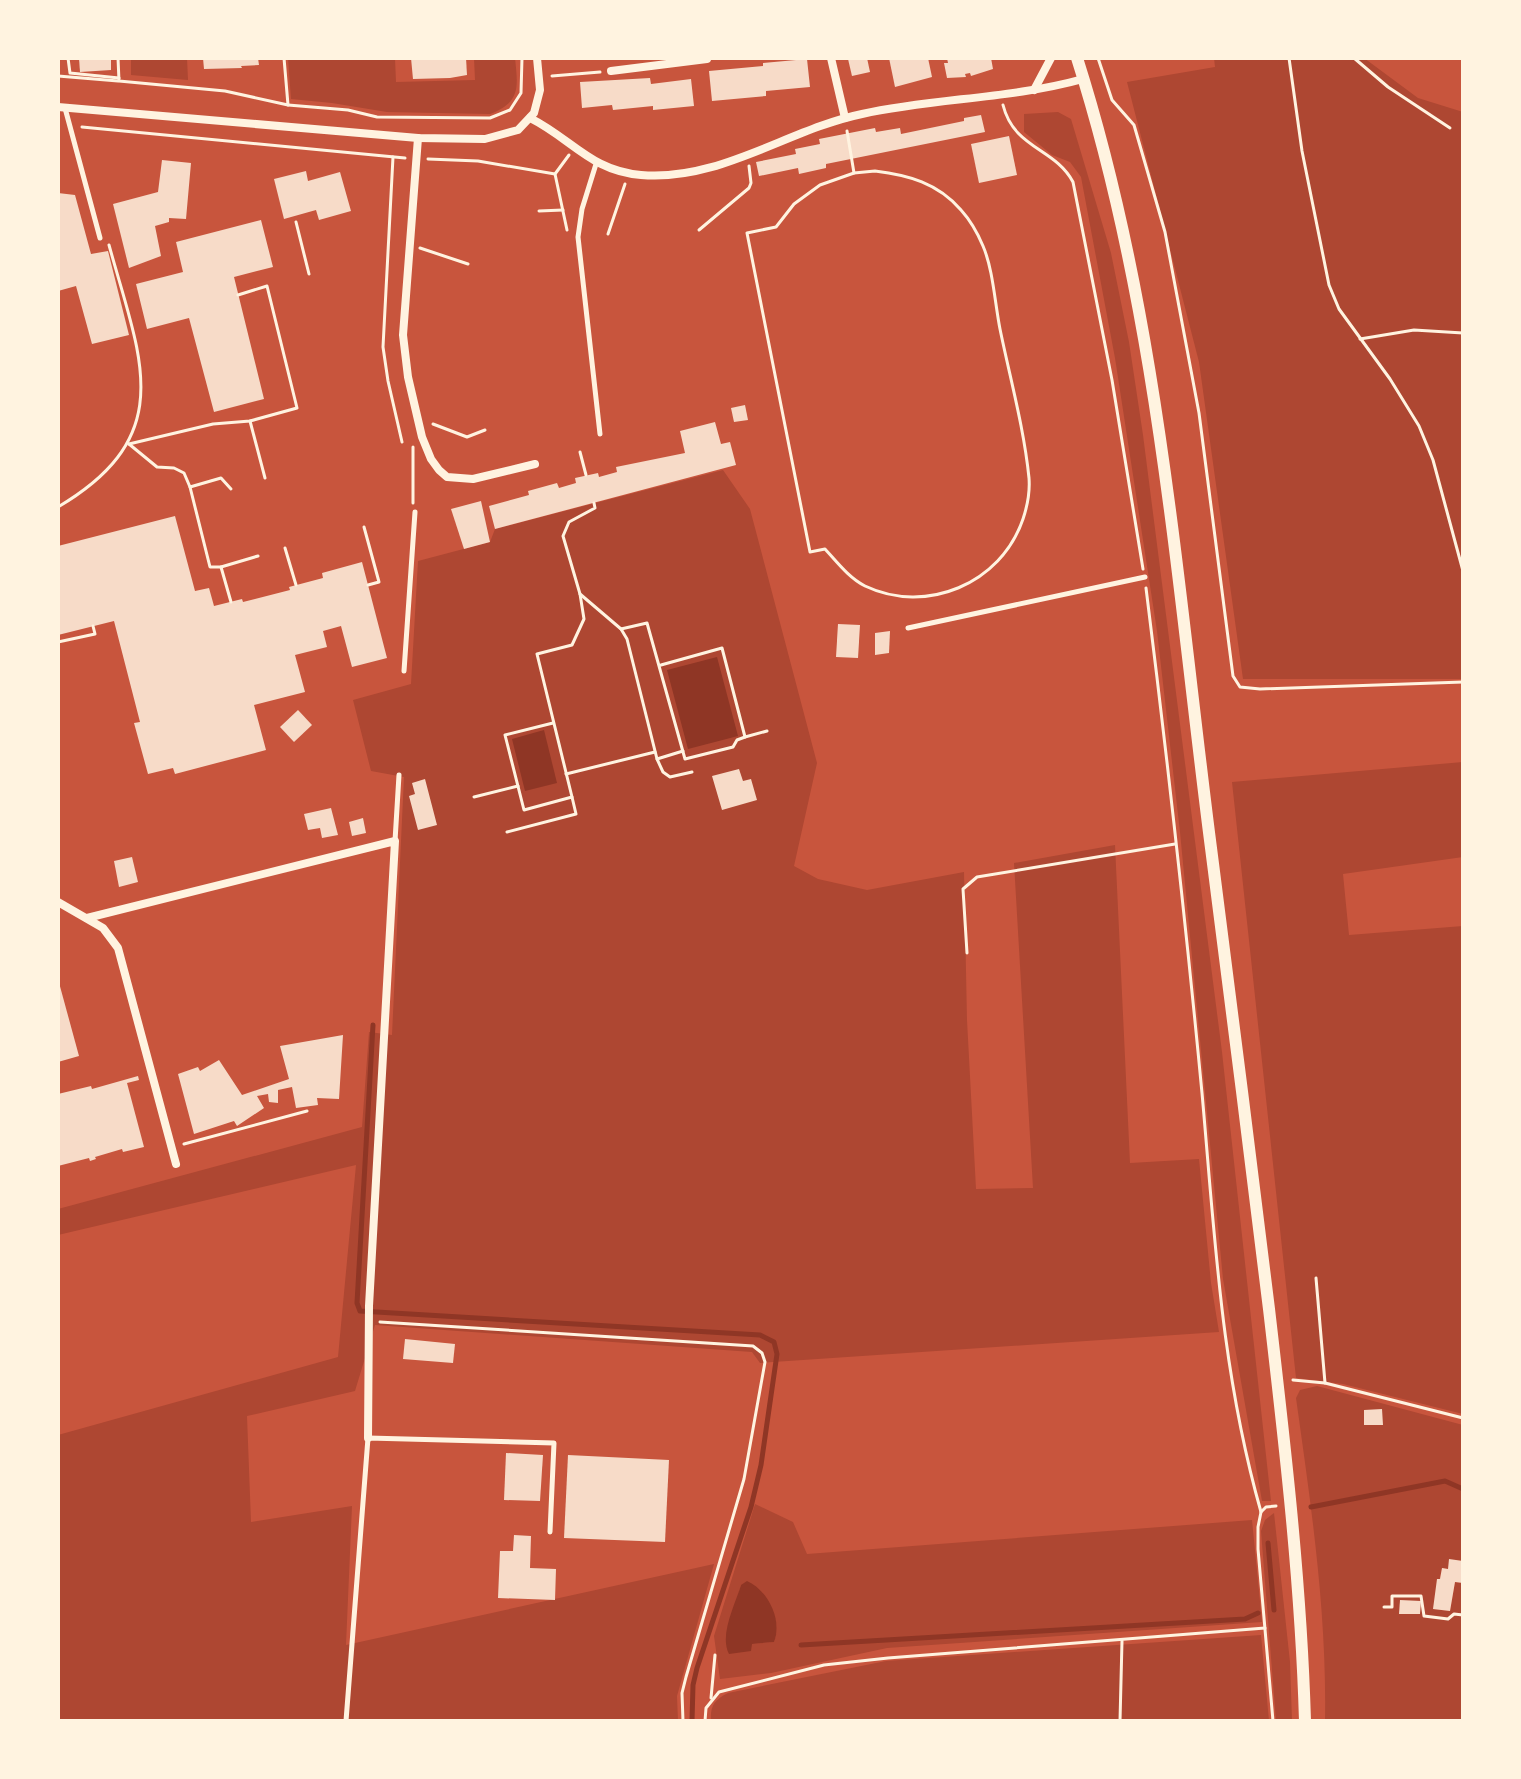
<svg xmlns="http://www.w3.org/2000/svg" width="1521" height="1779" font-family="Bitter,serif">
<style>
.green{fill:#ae4732;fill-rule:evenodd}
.water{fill:#8f3625}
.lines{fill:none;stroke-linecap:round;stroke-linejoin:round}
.stream{stroke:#8f3625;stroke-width:5}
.building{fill:#f7dbc8}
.path{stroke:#fff3e0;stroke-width:3}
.service{stroke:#fff3e0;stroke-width:5}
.minor{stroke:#fff3e0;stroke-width:8}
.secondary{stroke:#fff3e0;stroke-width:12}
</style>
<rect width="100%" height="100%" fill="#c8553d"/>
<g class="green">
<path d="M131,58h56l1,22 -57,-5z"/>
<path d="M288,58h107l1,24 79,-2 -1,-22h41c3,29 6,44 -25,56l-103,-2 -55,-9 -41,-4z"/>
<path d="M1214,58h150l54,40 45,14v567h-220l-44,-317 -72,-280 88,-15z"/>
<path d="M1058,112l13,7 40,134 18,89 14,93 79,617 49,449h-9l-39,-222 -43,-447 -23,-201 -42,-273 -34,-181 -11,-15 -18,-7 -28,-23v-18z"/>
<path d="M723,470l27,39 67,254 -23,103 24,13 49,11 97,-18 3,148 9,169 57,-1 -19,-325 101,-18 15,318 69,-4 12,124 8,49 -459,31 -8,-11 -377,-27 -20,66 -108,25 4,106 101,-16 -6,139 368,-81 -37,132 1,25h-620v-286l280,-78 18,-192 -298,70v-26l304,-82 7,-95 23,3 12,-258 -33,-6 -18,-71 58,-16 7,-123 72,-19 5,-13z"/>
<path d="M1463,762v95l-120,17 6,61 114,-9v488l-120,-30 -47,-6 -64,-596z"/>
<path d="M1317,1386l146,39v136l-15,8 -6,-1 -9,41 17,2 5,-29 8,1v138h-138c2,-109 -14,-216 -29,-323l4,-8z"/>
<path d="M755,1504l38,18 14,32 445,-34 10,102 -375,26 -116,25 -51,6 -6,-43zM741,1585l19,5c10,17 22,31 14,52l-22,2 -24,-16z"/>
<path d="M1274,1513l16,149 2,59h-16l-15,-190 4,-11z"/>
<path d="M1261,1635l8,86h-558c-1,-15 3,-21 17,-28l158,-32z"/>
</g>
<g class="water">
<path d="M717,657l21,79 -50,13 -21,-79z"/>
<path d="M544,730l13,53 -32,8 -13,-52z"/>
<path d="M747,1581c21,9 36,40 27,61l-22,2 -1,7 -22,3c-10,-19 6,-49 12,-69z"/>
</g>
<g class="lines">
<g class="stream">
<path d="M373,1025l-16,278 3,8 400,24 14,7 3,12 -16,111 -10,42 -54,161 -4,17 -1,36"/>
<path d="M1311,1507l134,-26 18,8"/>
<path d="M1268,1543l6,67"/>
<path d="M801,1645l444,-26 13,-6"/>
</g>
</g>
<g class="building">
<path d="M79,58h32v12l-31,2z"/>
<path d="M203,58h55l1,7 -18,1 1,2 -38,1z"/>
<path d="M411,58h55l1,17 -17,3 -37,1z"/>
<path d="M867,58l3,14 -18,4 -4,-17z"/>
<path d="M889,58h39l4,19 -37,10z"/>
<path d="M947,58h44l2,11 -22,7 -1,-3 -5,1 1,3 -19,1 -3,-15h4z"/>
<path d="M807,59l3,28 -44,4v5l-54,5 -3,-30 54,-5v-3z"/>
<path d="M650,78l1,6 40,-5 3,27 -41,4v-4l-40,4 -1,-5 -30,3 -2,-26z"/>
<path d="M981,115l4,17 -159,32v4l-27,6 -1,-6 -39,8 -3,-14 40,-8 -1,-5 25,-5 -1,-5 56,-11 1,4 24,-4 1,6 63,-13v-3z"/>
<path d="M1009,136l8,39 -38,8 -8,-39z"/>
<path d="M162,160l29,3 -5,56 -17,-1v4l-14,4 6,30 -32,12 -16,-64 45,-12z"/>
<path d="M306,171l2,10 32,-9 11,39 -32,9 -3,-10 -32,9 -10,-40z"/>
<path d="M58,193l17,2 16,59 17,-3 21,84 -37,9 -16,-58 -18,5z"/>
<path d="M261,220l12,47 -39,10 30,122 -50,13 -25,-94 -42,11 -11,-45 47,-12 -7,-30z"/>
<path d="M745,405l3,15 -14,2 -3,-14z"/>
<path d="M715,422l6,22 9,-2 6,23 -241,64 -6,-23 40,-11 -1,-4 29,-8 2,5 17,-5 -1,-5 23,-5 1,4 18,-5 -1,-5 69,-14 -5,-22z"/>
<path d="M481,501l9,41 -26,7 -13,-40z"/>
<path d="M175,516l20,75 14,-3 5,18 28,-7 1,3 47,-12 -1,-3 34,-9 -1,-5 40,-11 25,96 -35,9 -11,-41 -18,5 4,16 -32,8 10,37 -51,13 12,45 -91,24 -2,-6 -25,6 -14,-51 6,-1 -26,-101 -56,14v-89z"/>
<path d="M838,624l22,1 -2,33 -22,-1z"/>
<path d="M890,631l-1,22 -14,2v-22z"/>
<path d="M298,710l14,15 -18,17 -14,-15z"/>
<path d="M739,769l4,12 8,-2 6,21 -35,10 -10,-34z"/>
<path d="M425,779l12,46 -19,5 -9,-34 6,-2 -3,-11z"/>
<path d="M331,808l7,27 -16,3 -2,-10 -12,2 -4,-16z"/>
<path d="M363,818l3,15 -14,3 -3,-14z"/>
<path d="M132,857l6,25 -19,5 -5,-26z"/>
<path d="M58,979l21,77 -21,6z"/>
<path d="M343,1035l-4,64 -22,-1 1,7 -22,3 -4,-21 -14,3v13l-9,-1 -1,-8 -11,2 7,12 -27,18 -3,-5 -40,13 -16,-60 20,-7 2,4 19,-11 23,35 47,-16 -9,-33z"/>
<path d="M138,1076l1,4 -12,3 17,64 -21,5 -1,-3 -27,8 1,2 -6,2 -1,-3 -31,8v-72l33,-8 1,3z"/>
<path d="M405,1339l50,5 -2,19 -50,-4z"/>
<path d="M1382,1409l1,16h-19v-15z"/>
<path d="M506,1453l37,2 -3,46 -36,-1z"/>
<path d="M568,1455l101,5 -4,82 -101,-4z"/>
<path d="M514,1535l17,1 -1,32 26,1 -1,31 -57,-2 2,-47h13z"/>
<path d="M1449,1559l14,2v22l-8,-1 -5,29 -17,-2 4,-30h3l2,-11 6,1z"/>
<path d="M1400,1600l21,1 -1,13h-21z"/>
</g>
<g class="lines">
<g class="path">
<path d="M68,58l2,15 49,5"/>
<path d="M118,58l1,23 106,10 63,14 -4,-47"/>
<path d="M1098,58l14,42 22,25 31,107 34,181 34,263 7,11 20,2 203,-7"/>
<path d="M1289,58l13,93 27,134 10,24 51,70 29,47 14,34 30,111"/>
<path d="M1354,58l34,29 62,41"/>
<path d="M58,76l60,5"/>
<path d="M552,76l48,-4"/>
<path d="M288,105l60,5 29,7 113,1 20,-8 11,-17 1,-35"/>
<path d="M1003,105c11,44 52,43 70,77l39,198 31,189"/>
<path d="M82,127l323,31"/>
<path d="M847,131l7,42"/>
<path d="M393,157l-10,190 5,34 14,61"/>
<path d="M428,159l50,2 77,13"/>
<path d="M875,171c33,4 63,12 86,39 9,10 17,24 22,36 10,23 12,58 17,83 10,49 24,99 29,149 1,13 -2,29 -6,41 -22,65 -97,96 -158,67 -16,-8 -28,-24 -40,-37l-15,3 -63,-319 29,-6 18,-23 26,-19 34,-12z"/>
<path d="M539,211l24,-1"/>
<path d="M296,222l13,52"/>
<path d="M567,230l-12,-56 14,-19"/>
<path d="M699,230l50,-42 2,-5 -2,-17"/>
<path d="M608,234l17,-50"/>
<path d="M420,248l48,16"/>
<path d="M1360,339l54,-9 49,3"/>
<path d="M250,421l15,57"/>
<path d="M433,424l34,13 18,-7"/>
<path d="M129,444l84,-20 37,-3 47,-13 -30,-122 -29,9"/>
<path d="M129,444l28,23 17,1 10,5 6,14 20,80h11l37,-11"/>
<path d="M413,447v56"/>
<path d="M580,452l6,23"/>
<path d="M190,487l31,-9 10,11"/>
<path d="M594,503l1,5 -26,14 -6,14 17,58 41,35 26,-6 38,136 48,-12 4,-7 8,-3 -23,-89 -61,17"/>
<path d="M58,507c122,-72 82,-149 51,-262"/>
<path d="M364,527l15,55 -11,3"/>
<path d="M285,548l11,37"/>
<path d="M221,567l10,35"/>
<path d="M1146,588c21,168 40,337 56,505 13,145 19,278 59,419l-3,15v22l15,172"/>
<path d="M621,629l6,10 30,120 26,-8"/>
<path d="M58,642l37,-8 -2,-8"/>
<path d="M553,723l-48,12 19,75 48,-13 -35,-143 35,-9 12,-26 -4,-25"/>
<path d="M745,737l22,-6"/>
<path d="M657,759l6,13 7,5 22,-5"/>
<path d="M566,774l89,-22"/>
<path d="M474,797l44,-11"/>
<path d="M507,832l69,-18 -4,-17"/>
<path d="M967,953l-4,-64 14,-12 198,-33"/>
<path d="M184,1144l123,-33"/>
<path d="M1316,1278l9,105"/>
<path d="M380,1322l373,24 9,7 3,9 -21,117 -58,198 -4,16 1,28"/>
<path d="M1293,1380l32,3 138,35"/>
<path d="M1261,1512l5,-5 10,-1"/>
<path d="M1384,1607h8v-11h29l3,20 24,3 6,-5 9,1"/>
<path d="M711,1698l4,-43"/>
<path d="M705,1721l1,-13 13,-16 105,-27 64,-7 377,-30"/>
<path d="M1120,1721l2,-80"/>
</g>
<g class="service">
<path d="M65,108l35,130"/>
<path d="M596,164l-14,45 -4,28 22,197"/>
<path d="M908,628l237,-51"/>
<path d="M404,671l11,-159"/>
<path d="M395,841l4,-66"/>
<path d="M346,1721l22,-283 186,5 -4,89"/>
</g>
<g class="minor">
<path d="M831,58l14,60"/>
<path d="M611,71l96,-12"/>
<path d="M1034,90l17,-32"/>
<path d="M58,107l360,31 67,1 33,-9 16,-17 6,-23 -3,-32"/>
<path d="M530,118c42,21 61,53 111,57 78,7 148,-46 221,-61 73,-16 149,-15 221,-35"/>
<path d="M418,138l-15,197 5,42 14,60 9,22 8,11 8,7 26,2 62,-15"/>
<path d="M58,902l45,26 15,20 58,216"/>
<path d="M87,918l308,-77 -26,465 -1,132"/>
</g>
<path class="secondary" d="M1077,58c81,254 100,527 134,790 20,154 39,307 58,461 16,137 32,274 36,412"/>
</g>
<rect width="1521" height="1779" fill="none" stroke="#fff3e0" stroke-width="120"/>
</svg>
